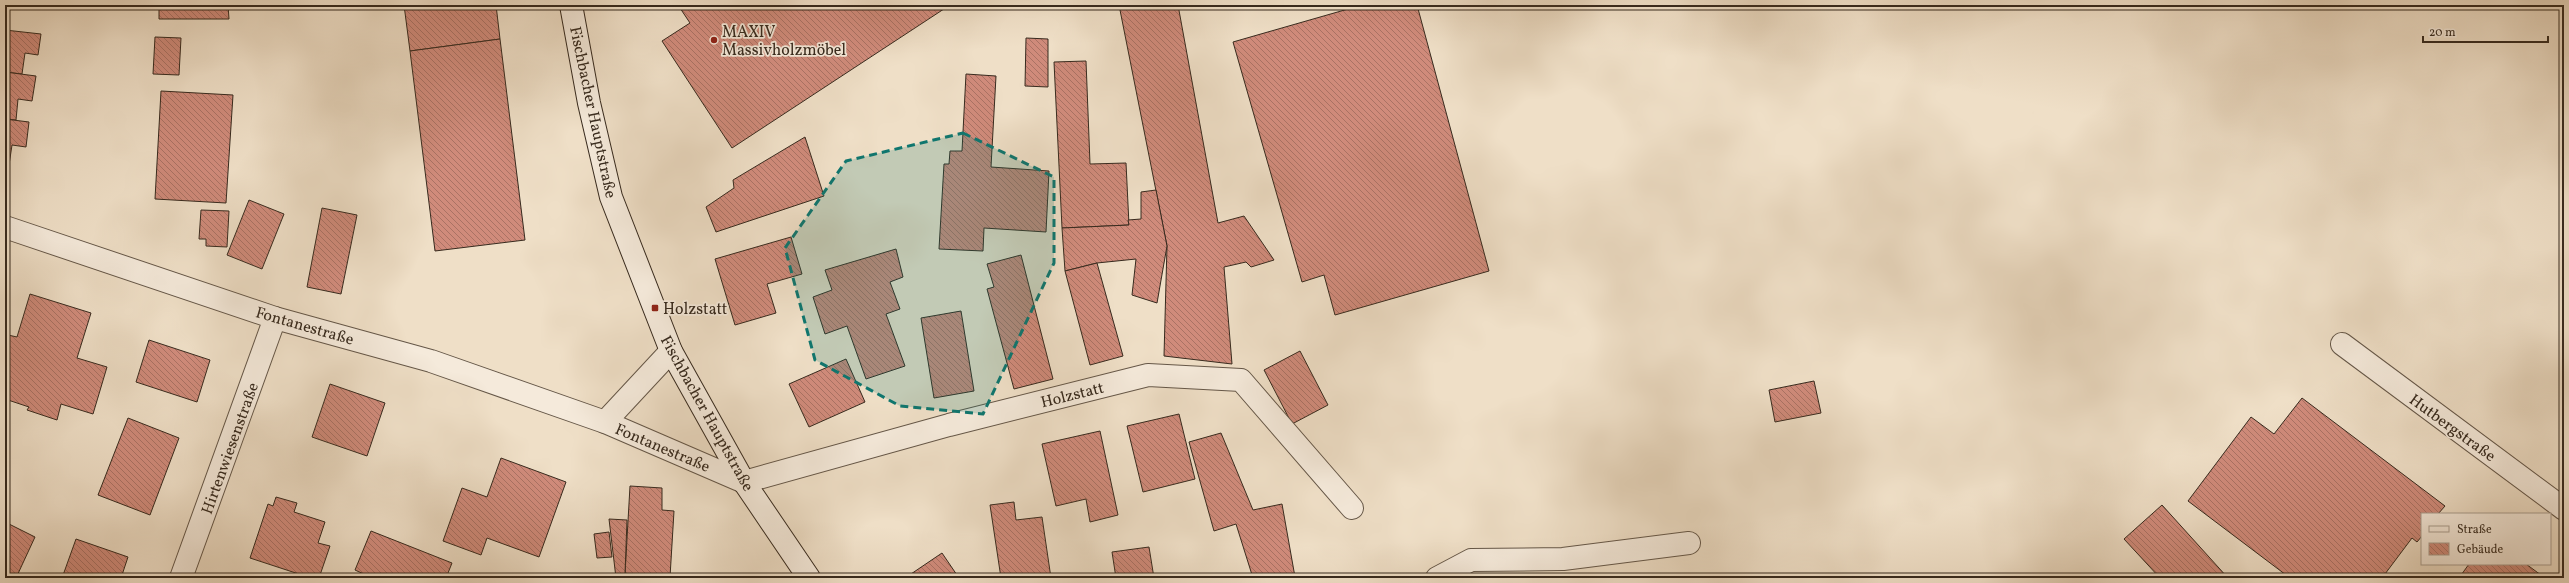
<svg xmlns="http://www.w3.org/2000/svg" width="2569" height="583" font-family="Vollkorn,serif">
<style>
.building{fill:url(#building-back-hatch);stroke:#372a1e}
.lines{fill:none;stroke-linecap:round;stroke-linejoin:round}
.lane-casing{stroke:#655748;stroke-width:24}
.street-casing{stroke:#655748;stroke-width:24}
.secondary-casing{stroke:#372a1e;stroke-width:24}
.lane{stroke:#f5eadb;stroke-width:22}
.street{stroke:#f5eadb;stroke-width:22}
.secondary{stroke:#f5eadb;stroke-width:22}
.marked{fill:#0f766e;fill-opacity:0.2;stroke:#0f766e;stroke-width:3;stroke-dasharray:8 5;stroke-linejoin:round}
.poi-dot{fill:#8f2418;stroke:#f5eadb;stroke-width:1.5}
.labels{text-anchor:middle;stroke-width:3.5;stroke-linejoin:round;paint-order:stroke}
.poi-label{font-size:16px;fill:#372a1e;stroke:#f5eadb;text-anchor:start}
.street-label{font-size:16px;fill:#372a1e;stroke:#f5eadb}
</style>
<defs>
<pattern id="building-back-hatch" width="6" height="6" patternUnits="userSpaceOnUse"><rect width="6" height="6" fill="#d08b7b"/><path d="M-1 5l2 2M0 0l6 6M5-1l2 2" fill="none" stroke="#aa7264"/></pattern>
</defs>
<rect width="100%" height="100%" fill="#efdfc7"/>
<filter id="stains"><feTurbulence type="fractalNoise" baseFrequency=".005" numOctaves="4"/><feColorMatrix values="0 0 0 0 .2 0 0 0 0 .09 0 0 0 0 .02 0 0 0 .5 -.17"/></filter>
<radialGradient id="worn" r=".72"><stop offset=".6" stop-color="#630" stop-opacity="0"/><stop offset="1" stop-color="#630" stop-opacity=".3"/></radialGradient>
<g class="building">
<path d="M159,5h69l1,14h-70z"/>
<path d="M404,5h92l4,34 -90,12z"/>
<path d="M678,5h272l-218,143 -70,-107 28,-18z"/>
<path d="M1119,5h59l40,218 26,-7 30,44 -23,7 -5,-5 -22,5 8,97 -68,-8 3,-110z"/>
<path d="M1362,5h55l72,266 -154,44 -11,-40 -22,7 -69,-240z"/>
<path d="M5,30l36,4 -3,21 -13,-2 -3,21 -17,-2z"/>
<path d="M155,37l26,1 -2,37 -26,-1z"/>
<path d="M1026,38l22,1v48l-23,-1z"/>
<path d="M500,39l25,201 -90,11 -25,-200z"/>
<path d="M1086,61l4,103 36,-1 3,62 -67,3 -8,-166z"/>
<path d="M5,72l31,4 -4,25 -14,-2 -2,21 -11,-1z"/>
<path d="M966,74l30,2 -5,91 58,4 -3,61 -62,-4 -1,23 -44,-2 5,-85h5l1,-13h12z"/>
<path d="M161,91l72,4 -7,108 -71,-4z"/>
<path d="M5,119l24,3 -3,25 -14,-2 -3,20 -4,-1z"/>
<path d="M805,137l19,59 -108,36 -10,-25 28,-19 -1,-8z"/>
<path d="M1156,190l11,56 -10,57 -25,-8 4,-36 -39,4 -32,8 -3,-43 67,-3 -1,-5 13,-1v-27z"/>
<path d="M249,200l35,14 -22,55 -35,-14z"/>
<path d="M322,208l35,7 -16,79 -34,-7z"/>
<path d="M201,210l28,1 -2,36 -21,-1v-7h-7z"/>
<path d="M791,237l11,37 -35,10 9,29 -41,12 -20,-66z"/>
<path d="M896,249l7,28 -13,5 10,27 -14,5 19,52 -39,13 -19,-53 -22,8 -12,-37 19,-7 -7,-20z"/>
<path d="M1021,255l32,124 -39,10 -27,-100 7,-2 -7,-23z"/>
<path d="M1097,263l26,93 -33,9 -25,-94z"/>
<path d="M30,294l61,19 -14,45 30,9 -14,47 -32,-10 -4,16 -30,-10 2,-3 -24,-8v-56l3,-8 9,2z"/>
<path d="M961,311l13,80 -40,7 -13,-80z"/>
<path d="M149,340l61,20 -13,42 -61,-20z"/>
<path d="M1300,351l28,54 -36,19 -28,-54z"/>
<path d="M846,359l19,43 -56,25 -20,-43z"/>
<path d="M1814,381l7,32 -46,9 -6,-32z"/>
<path d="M330,384l55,19 -18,53 -55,-19z"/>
<path d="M2302,398l143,108 -7,8h-16v22l-5,6 -5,-4 -30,40h-92l-102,-77 63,-84 23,17z"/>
<path d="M1179,414l16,65 -52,13 -16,-66z"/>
<path d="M128,418l51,20 -29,77 -52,-20z"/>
<path d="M1100,431l18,84 -28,7 -4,-23 -30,7 -14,-62z"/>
<path d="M1221,433l32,77 29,-6 13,73 -42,1 -17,-54 -22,7 -25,-89z"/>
<path d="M501,458l65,24 -27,75 -52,-19 -6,17 -38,-14 19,-53 25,9z"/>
<path d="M630,486l32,2v22l12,1 -4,66 -45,-3z"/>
<path d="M276,497l21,6 -3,9 31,10 -7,21 12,3 -11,32h-8l-61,-20 18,-54 5,2z"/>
<path d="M1014,502l2,18 26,-3 9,61h-50l-11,-73z"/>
<path d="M2162,505l66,73h-68l-36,-39z"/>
<path d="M609,519l18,1 -2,54 17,1v3h-26z"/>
<path d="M9,524l26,13 -19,41h-11v-46z"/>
<path d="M371,531l81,32 -6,15h-79l1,-2 -13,-6z"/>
<path d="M609,532l3,25 -15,1 -3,-24z"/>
<path d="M76,539l52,18 -7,21h-59z"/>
<path d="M1149,547l5,31h-38l-4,-26z"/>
<path d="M942,553l17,25h-49l-2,-2z"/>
<path d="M2469,564h57l19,14h-86z"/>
</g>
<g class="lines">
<g class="lane-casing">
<path id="lane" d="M1437,578l34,-18 92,-1 126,-16"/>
</g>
<g class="street-casing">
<g id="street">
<path d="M5,227l270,91 156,43 174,61 139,60 205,-57 199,-50 93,5 111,128"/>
<path d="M2342,344l222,165"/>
<path d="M605,422l66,-71"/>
<path d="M181,578l94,-260"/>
</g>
</g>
<g class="secondary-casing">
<path id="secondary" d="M571,5l18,98 22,94 60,154 73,131 65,96"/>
</g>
<use href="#lane" class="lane"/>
<use href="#street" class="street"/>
<use href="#secondary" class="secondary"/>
</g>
<path class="marked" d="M963,133l91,44v86l-71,151 -83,-8 -85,-46 -30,-112 61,-87z"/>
<g class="poi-dot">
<circle cx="714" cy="40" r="4"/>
<rect x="651" y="304" width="8" height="8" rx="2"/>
</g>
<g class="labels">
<g class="poi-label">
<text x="722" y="37">MAXIV<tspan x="722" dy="18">Massivholzmöbel</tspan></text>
<text x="663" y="314">Holzstatt</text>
</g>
<g class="street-label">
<text transform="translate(594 112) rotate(78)" y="6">Fischbacher Hauptstraße</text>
<text transform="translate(305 325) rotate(16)" y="6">Fontanestraße</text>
<text transform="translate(1072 394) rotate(-14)" y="6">Holzstatt</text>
<text transform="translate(708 413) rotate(61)" y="6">Fischbacher Hauptstraße</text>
<text transform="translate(2453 427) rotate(36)" y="6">Hutbergstraße</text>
<text transform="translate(663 447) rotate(23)" y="6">Fontanestraße</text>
<text transform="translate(229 448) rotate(-70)" y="6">Hirtenwiesenstraße</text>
</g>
</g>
<rect width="2569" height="583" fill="none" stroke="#efdfc7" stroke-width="20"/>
<rect x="6" y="6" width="2557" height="571" fill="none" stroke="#372a1e" stroke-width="2"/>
<rect x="10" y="10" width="2549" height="563" fill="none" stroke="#372a1e"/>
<rect x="2421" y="513" width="130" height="52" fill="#f5eadb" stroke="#a99d8f"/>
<rect x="2429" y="526" width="20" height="6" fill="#f5eadb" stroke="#a99d8f"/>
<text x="2457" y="533" font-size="12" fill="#372a1e">Straße</text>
<rect x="2429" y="543" width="20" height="12" fill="url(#building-back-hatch)" stroke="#a99d8f"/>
<text x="2457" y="553" font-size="12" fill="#372a1e">Gebäude</text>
<path d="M2423 36v6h125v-6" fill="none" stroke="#372a1e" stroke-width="2"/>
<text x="2429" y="36" font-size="12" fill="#372a1e" stroke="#f5eadb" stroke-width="3" paint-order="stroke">20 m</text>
<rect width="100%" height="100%" filter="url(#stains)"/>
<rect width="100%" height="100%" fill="url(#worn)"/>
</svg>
